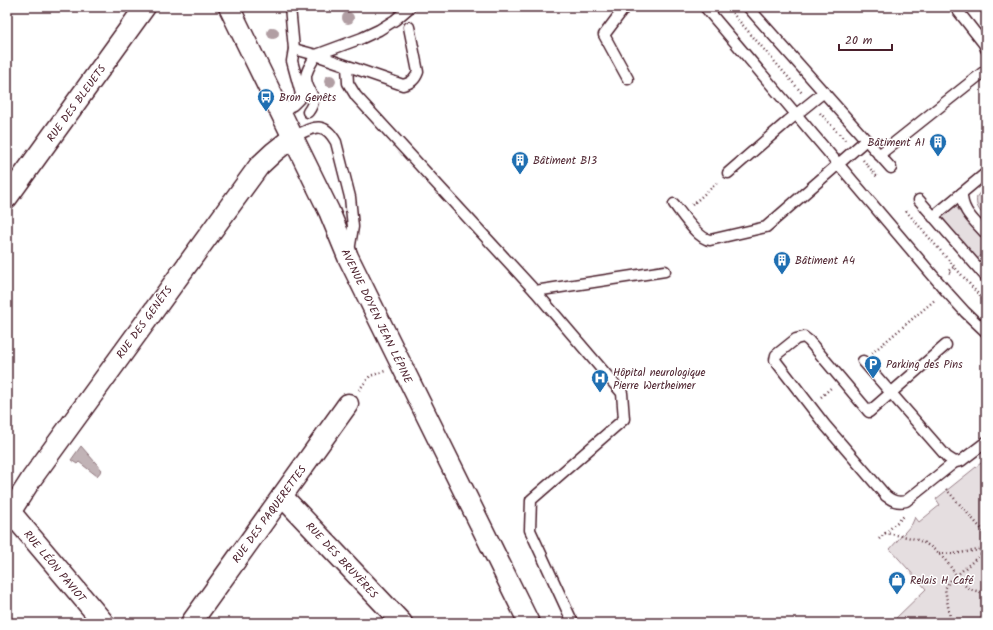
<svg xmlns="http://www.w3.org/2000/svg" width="993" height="630" font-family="Kalam,sans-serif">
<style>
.green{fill:#e5dee0;stroke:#987e86}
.water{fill:#c1b3b6;stroke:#91787e}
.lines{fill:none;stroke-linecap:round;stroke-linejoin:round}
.service-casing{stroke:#4a1f2b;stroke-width:13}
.minor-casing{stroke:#4a1f2b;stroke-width:23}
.path{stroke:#4a1f2b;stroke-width:2.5;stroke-dasharray:1 3;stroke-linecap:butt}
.service{stroke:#fff;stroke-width:10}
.minor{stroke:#fff;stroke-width:20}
.tree{fill:#b19ea3}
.labels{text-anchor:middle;stroke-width:3;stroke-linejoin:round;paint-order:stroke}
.poi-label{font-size:11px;fill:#4a1f2b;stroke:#fff;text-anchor:start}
.street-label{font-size:11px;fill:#4a1f2b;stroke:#fff}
</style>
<rect width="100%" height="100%" fill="#fff"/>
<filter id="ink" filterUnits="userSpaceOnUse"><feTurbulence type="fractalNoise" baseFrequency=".025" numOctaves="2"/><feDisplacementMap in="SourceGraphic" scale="8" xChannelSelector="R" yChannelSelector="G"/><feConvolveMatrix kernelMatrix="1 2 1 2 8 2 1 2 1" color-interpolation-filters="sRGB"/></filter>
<g filter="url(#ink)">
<g class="green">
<path d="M984,188l2,2v28c-7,-8 -11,-12 -9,-22z"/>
<path d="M950,207h6l30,34v10l-9,8 -35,-40 -1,-3z"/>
<path d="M986,459v164h-89l-3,-3 32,-31 -36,-40 22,-25 3,-7 4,5 21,-17 -4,-6z"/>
</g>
<path class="water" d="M81,446l21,24 -5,6 -18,-14 -2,2 -6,-4z"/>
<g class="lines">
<g class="service-casing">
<g id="service">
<path d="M625,7l-21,28 24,44"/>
<path d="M705,7l241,284 19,21 21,20"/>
<path d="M748,7l143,161"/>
<path d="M955,7l29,37 2,5"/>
<path d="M294,49l22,6 46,-17 17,-8 16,-10 15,-13"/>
<path d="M347,66l1,17 8,13 179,195 87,102 2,26 -93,81 -1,30 43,93"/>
<path d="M280,111l13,-6 6,-6 2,-5 -9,-33 2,-12 -4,-42"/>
<path d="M308,112c13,-18 -3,-19 -2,-36 1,-7 6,-14 10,-21l87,30c8,-2 12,-5 15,-13l-9,-45"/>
<path d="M293,137c19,-9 30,-18 43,5l14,55 3,30 -4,24"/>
<path d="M879,155l107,-85"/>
<path d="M728,173l60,-52 36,-29"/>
<path d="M962,193c-1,18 13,28 24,41"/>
<path d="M919,200l67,77"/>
<path d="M674,204c8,10 24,35 36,36l56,-13 100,-87"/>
<path d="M933,217l53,-44"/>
<path d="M535,291l130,-20"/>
<path d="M946,345l-77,67 -60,-71 -5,-4 -8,2 -20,16 -1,5 3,4 47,61 61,71c7,5 11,7 20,5l49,-39"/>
<path d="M863,361l84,96 8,5 6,-1 25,-19"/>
</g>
</g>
<g class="minor-casing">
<g id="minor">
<path d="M229,7l100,204 19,46 181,366"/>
<path d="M7,198l138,-191"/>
<path d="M282,496l120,127"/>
<path d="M7,508l97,115"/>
<path d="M7,517l25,-39 227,-312 15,-14 19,-15"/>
<path d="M191,623l157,-219"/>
</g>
</g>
<g class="path">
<path d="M727,7l75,86"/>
<path d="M820,113l25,27"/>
<path d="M863,160l15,18"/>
<path d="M692,205l26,-23"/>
<path d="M906,211l80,92"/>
<path d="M950,273l-2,-2 6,-4"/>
<path d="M872,353l64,-54"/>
<path d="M359,390l11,-14 15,-5"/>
<path d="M821,397l11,-10"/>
<path d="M946,489l40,45"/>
<path d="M885,533c11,2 28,4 37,9 9,4 18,12 24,19 13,16 16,31 40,31"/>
<path d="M879,539l26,-24"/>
<path d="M939,553l14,1 33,-5"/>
<path d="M951,623l-6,-34 4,-7 37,-32"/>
</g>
<use href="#service" class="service"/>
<use href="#minor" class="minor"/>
</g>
<g class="tree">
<circle cx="348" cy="18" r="6"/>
<circle cx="273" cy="33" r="6"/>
<circle cx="330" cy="81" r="6"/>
</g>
</g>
<defs>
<g id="bus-pin" transform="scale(0.9)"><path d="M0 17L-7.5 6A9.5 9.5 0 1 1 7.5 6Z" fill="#1f6fb2" stroke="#fff"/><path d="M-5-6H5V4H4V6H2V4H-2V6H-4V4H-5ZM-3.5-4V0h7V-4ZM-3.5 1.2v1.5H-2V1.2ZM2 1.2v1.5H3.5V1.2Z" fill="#fff"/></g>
<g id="building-pin" transform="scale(0.9)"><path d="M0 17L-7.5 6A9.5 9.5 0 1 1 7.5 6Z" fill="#1f6fb2" stroke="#fff"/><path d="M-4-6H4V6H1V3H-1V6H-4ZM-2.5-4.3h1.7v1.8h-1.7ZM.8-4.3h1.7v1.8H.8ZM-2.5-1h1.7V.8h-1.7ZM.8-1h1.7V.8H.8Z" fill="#fff"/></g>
<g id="parking-pin" transform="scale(0.9)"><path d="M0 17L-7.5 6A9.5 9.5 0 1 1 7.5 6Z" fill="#1f6fb2" stroke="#fff"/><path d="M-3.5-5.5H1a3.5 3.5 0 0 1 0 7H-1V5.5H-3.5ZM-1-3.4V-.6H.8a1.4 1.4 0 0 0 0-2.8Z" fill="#fff"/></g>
<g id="hospital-pin" transform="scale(0.9)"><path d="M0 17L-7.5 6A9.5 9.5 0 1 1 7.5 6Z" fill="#1f6fb2" stroke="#fff"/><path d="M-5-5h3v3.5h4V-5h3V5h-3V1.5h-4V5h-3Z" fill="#fff"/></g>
<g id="shop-pin" transform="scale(0.9)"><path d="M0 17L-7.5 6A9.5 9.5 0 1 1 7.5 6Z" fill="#1f6fb2" stroke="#fff"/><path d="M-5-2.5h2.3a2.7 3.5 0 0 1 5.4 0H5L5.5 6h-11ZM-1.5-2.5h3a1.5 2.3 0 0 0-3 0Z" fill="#fff"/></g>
</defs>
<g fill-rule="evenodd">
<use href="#bus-pin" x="266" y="97"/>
<use href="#building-pin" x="938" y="142"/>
<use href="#building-pin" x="520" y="160"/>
<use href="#building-pin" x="782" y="260"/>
<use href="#parking-pin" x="873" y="364"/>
<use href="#hospital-pin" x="600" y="378"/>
<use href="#shop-pin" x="897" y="580"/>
</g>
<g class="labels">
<g class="poi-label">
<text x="279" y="101">Bron Genêts</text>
<text x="925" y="146" text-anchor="end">Bâtiment A1</text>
<text x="533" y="164">Bâtiment B13</text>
<text x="795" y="264">Bâtiment A4</text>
<text x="886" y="368">Parking des Pins</text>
<text x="613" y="376">Hôpital neurologique<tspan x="613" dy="13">Pierre Wertheimer</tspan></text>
<text x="910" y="584">Relais H Café</text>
</g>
<g class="street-label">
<text transform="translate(76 103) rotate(-54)" y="4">RUE DES BLEUETS</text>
<text transform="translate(377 316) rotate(64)" y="4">AVENUE DOYEN JEAN LÉPINE</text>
<text transform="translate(144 322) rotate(-54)" y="4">RUE DES GENÊTS</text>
<text transform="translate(269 514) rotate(-54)" y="4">RUE DES PAQUERETTES</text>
<text transform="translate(342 560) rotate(47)" y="4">RUE DES BRUYÈRES</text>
<text transform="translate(55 566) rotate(50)" y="4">RUE LÉON PAVIOT</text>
</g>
</g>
<rect width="993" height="630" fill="none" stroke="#fff" stroke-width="24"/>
<rect x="12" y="12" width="969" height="606" fill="none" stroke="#4a1f2b" stroke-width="1.5" filter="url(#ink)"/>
<path d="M839 44v6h53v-6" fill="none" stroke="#4a1f2b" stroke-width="2"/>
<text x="845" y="44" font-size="12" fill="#4a1f2b" stroke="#ffffff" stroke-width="3" paint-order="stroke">20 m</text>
</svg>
